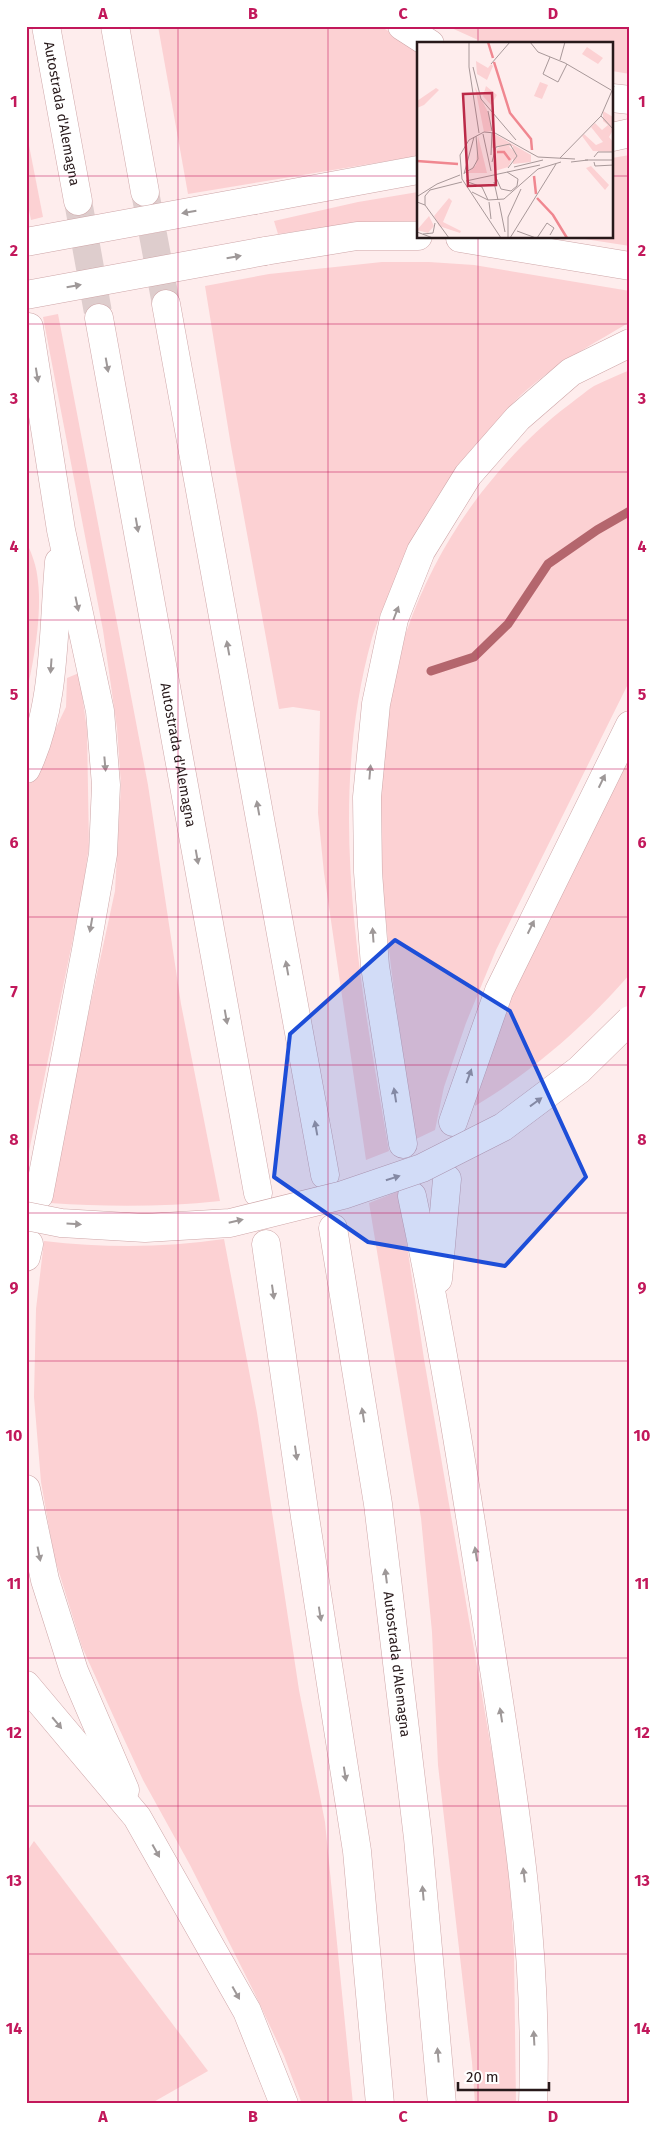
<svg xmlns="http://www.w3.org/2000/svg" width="656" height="2130" font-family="'Fira Sans',sans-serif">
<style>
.green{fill:#fcd1d3}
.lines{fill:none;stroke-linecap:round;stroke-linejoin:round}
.stream{stroke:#b4666d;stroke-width:9}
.highway-tunnel{stroke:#decdcd;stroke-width:28;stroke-dasharray:28 14;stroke-linecap:butt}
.highway-casing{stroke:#cea6a8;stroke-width:29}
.highway{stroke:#fff;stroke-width:28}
.highway-bridge-casing{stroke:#cea6a8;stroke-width:29;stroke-linecap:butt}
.highway-bridge{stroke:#fff;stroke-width:28}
.oneway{fill:#9e9898}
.marked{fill:#1d4ed8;fill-opacity:0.2;stroke:#1d4ed8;stroke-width:4;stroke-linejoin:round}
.grid{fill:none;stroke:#c2185b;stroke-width:1;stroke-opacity:0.55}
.labels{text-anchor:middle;stroke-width:4.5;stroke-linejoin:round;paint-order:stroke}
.street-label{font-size:14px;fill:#27191a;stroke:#fff}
.inset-river{fill:none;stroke:#f08790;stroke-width:2.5}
.inset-road{fill:none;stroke:#a89899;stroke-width:1}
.view{fill:#bb2a48;fill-opacity:0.15;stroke:#bb2a48;stroke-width:2.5}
.inset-edge{fill:none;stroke:#27191a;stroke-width:2.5}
.neatline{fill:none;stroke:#c2185b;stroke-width:2}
.grid-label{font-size:16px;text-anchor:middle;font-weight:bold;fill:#c2185b}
</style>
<rect width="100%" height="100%" fill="#feeded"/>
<g class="green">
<path d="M158,26h222l38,23v107l-230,38z"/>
<path d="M447,26h183v48l-18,-3v-27h-125z"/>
<path d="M26,130l17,87 -12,3 -5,-25z"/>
<path d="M630,155v91l-52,-8h34v-80z"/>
<path d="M418,192v29l-57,1 -83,12 -4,-13 84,-19z"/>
<path d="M382,262h47l45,3 156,26v31c-32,19 -66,37 -95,61 -22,17 -43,44 -61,65 -37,43 -62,89 -83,141 -6,16 -14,32 -19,49 -47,169 -12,344 17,513l-23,9 -42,-287 -6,-60 2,-102 -27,-4 -14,2 -48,-263 -26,-160 64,-12z"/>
<path d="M58,314l90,471 33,219 39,197c-57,6 -113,6 -170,2l16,-86 49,-226 6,-106 -4,-57 -14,-98 -60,-313z"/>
<path d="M630,370v310l-134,270 -30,73 -22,64 -9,43 -19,9c-23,-156 -55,-319 -20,-476 2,-11 7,-22 11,-33 17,-49 42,-95 74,-137 27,-34 54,-63 89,-89 8,-6 16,-13 24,-18 12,-6 24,-11 36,-16z"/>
<path d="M26,541c6,13 11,26 12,41 4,31 -4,81 -12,112z"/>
<path d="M79,673l8,57 2,116 -7,49 -56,271v-376l40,-83 1,-29z"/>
<path d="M630,754v220c-45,52 -97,97 -155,132v-14l17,-57z"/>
<path d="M399,1191l25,168 74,429 12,97 4,68 2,151h-41l-3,-42 -34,-297 -6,-133 -11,-114 -52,-315z"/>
<path d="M224,1239l33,174 42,277 26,132 28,282h-51l-18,-48 -30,-64 -64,-127 -47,-85 -26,-56 -35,-77 -28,-91 -13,-74 -7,-85 2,-88 8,-68c60,7 121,7 180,-2z"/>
<path d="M34,1841l174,230 -58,33h-124v-251z"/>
</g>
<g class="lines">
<path class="stream" d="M431,671l43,-14 34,-33 40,-60 49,-34 33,-19"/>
<g class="highway-tunnel">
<path d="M145,192l21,112"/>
<path d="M78,201l21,117"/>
</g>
<g class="highway-casing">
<g id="highway">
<path id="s1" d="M46,26l32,175"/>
<path d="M115,26l30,166"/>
<path d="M402,26l28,18"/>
<path d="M612,98l18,2"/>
<path d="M612,137l18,-4"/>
<path d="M255,200l163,-30"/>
<path d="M460,238l170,28"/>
<path d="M265,251l92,-15h61"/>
<path d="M166,304l159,871"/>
<path id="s2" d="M99,318l159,875"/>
<path d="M29,327l32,203 39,181 6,74 -3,69 -17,96 -47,245"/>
<path d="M26,769c30,-61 27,-140 33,-207"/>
<path d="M453,1122l46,-131 131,-266"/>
<path d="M403,1144l-28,-178 -7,-94 -1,-75 9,-93 18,-85 27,-68 47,-76 50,-57 53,-46 59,-29"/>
<path d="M412,1196c31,146 54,293 77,441 24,154 50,310 44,467"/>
<path id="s3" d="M333,1228l45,276 40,334 24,266"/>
<path d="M266,1244l39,273 52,334 23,253"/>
<path d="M26,1257l3,-13"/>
<path d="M438,1279l9,-100"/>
<path d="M26,1489l19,91 29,91 51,119"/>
<path d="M26,1685l111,132 110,194 37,93"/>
</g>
</g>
<use href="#highway" class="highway"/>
<g class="highway-bridge-casing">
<g id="highway-bridge">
<path d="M26,242l229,-42"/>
<path d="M26,295l239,-44"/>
<path d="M26,1216l35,7 84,5 85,-5 113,-28 79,-27 81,-41 76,-57 51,-50"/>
</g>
</g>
<use href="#highway-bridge" class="highway-bridge"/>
</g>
<defs><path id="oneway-solid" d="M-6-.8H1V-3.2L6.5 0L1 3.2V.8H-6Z" transform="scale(1.25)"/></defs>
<g class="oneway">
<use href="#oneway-solid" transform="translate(189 212) rotate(170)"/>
<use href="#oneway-solid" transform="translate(234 257) rotate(-10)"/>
<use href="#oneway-solid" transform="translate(74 286) rotate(-10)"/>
<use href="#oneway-solid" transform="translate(107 365) rotate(80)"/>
<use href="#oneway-solid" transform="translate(37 375) rotate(81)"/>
<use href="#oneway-solid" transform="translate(137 525) rotate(80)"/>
<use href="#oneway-solid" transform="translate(77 604) rotate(78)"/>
<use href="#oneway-solid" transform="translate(396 613) rotate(-69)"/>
<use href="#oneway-solid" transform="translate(228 648) rotate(-100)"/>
<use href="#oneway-solid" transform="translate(51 666) rotate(94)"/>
<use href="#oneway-solid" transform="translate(105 764) rotate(85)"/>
<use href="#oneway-solid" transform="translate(370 772) rotate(-85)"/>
<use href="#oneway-solid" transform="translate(602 781) rotate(-64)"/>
<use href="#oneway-solid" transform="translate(258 808) rotate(-100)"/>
<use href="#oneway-solid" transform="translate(197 857) rotate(80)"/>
<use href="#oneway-solid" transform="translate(91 925) rotate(100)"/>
<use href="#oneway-solid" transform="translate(531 927) rotate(-64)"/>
<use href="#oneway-solid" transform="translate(373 935) rotate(-94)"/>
<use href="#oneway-solid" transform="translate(287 968) rotate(-100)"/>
<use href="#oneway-solid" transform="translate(226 1017) rotate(80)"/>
<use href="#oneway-solid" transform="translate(469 1076) rotate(-70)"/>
<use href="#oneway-solid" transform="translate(395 1095) rotate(-99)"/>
<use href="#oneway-solid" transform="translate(536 1102) rotate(-36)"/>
<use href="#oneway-solid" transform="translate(316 1128) rotate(-100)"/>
<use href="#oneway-solid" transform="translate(393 1178) rotate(-18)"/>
<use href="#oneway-solid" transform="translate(236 1221) rotate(-13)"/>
<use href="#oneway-solid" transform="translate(74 1224) rotate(3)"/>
<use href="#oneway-solid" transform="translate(273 1292) rotate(82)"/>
<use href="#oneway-solid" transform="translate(363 1415) rotate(-99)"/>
<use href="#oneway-solid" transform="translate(296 1453) rotate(82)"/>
<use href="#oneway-solid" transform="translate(39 1554) rotate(79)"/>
<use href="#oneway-solid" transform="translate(476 1554) rotate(-99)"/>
<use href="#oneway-solid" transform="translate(386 1576) rotate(-97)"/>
<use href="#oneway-solid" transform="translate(320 1614) rotate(81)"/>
<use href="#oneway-solid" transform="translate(501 1715) rotate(-99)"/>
<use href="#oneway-solid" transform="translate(57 1723) rotate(50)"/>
<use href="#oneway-solid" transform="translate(345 1774) rotate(81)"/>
<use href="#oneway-solid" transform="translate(156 1851) rotate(61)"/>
<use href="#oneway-solid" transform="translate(524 1875) rotate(-97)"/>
<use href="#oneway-solid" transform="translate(423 1893) rotate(-95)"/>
<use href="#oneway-solid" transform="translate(236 1993) rotate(61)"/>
<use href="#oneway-solid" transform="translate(534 2038) rotate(-93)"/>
<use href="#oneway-solid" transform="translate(438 2055) rotate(-95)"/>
</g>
<path class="marked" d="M395,940l115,71 76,166 -81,89 -137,-24 -94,-65 16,-143z"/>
<path class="grid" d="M178,26v2078M328,26v2078M478,26v18M26,176h392M612,176h18M478,238v1866M26,324h604M26,472h604M26,620h604M26,769h604M26,917h604M26,1065h604M26,1213h604M26,1361h604M26,1510h604M26,1658h604M26,1806h604M26,1954h604"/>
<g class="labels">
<g class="street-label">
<text dy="5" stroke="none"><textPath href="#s1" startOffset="89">Autostrada d'Alemagna</textPath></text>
<text dy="5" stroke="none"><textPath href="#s2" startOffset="444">Autostrada d'Alemagna</textPath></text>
<text dy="5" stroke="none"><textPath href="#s3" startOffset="441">Autostrada d'Alemagna</textPath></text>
</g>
</g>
<g transform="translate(417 42)">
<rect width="196" height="196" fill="#feeded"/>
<path d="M170,5l16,11 -5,6 -16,-10zM59,19l12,7 3,-4 2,2 -6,14 -10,-6zM123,40l8,3 -6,14 -8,-3zM69,44l11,9 -6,10 -8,-9zM58,45l14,27 3,17 -8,1zM19,46l3,2 -15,15 -7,3v-7zM186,69l10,6v13l-4,7 4,5v10l-20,-1 -11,-15 2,-2 12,11 7,-3 -12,-15 4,-4 7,7 6,-5 -5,-4zM76,91l38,22v7l-18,2v-18l-22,2zM61,94l9,37h-20l9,-8zM89,102l10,9 -8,14 -13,4 1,-22zM174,124l18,19 -4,5 -19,-22zM32,156l3,3 -9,21 18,9 -1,2 -21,-7 -5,-10zM12,174l5,10 -6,7 -11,-3z" fill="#fcd1d3"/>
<path class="inset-river" d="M71,0l5,16M77,20l16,51 21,26 1,11M80,110h7l6,8M0,119l41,3M117,134l2,18M120,156l16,17 14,23"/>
<path class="inset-road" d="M52,0v25l10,66M113,0l8,10 27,11 46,27M133,15l-7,17 15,8 9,-18M143,18l5,-18M74,22l19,-22M56,25l8,32 35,41M71,69l4,20M184,74l13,14M66,92l8,37M74,113l1,-22M177,115l4,-5h16M143,116l41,-42 13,-30M168,118h29M75,120l4,-15 14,-3 7,12 -9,12M154,120l17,-2M177,120l1,4 19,-1M97,125l29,-7M47,131l9,-5 5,-9 -2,-23M47,132l10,-37M78,133l6,14 10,2 6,-5 1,-7 -11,-7M49,139l74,-16M51,140l14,5 6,13M77,140l4,18M55,150l16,8 16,-1 34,-30 23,-7M1,154l19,-12 23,-9M0,160l8,3 24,33M72,160l2,17M82,160l6,30M8,163v-9l5,-6 32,-8M100,189l19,7M0,190l16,6M6,192l10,-1 2,-10M84,196l-39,-59 -2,-24 9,-15 15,-8 11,1 43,24 37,2M91,196v-21l13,-28M93,196l46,-74M120,196l10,-15 7,5 -4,7"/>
<path class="view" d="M75,51l4,92 -28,1 -5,-92z"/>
<rect width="196" height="196" class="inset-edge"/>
</g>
<rect width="656" height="2130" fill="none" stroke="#ffffff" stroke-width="55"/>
<path d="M458 2082v8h91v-8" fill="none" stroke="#27191a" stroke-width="2.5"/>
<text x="466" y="2082" font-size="15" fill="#27191a" stroke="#ffffff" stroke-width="4" paint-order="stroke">20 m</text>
<rect x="28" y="28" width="600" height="2074" class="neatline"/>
<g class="grid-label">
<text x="103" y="19">A</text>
<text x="253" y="19">B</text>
<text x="403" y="19">C</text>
<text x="553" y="19">D</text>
<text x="14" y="107">1</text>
<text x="642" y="107">1</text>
<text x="14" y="256">2</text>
<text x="642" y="256">2</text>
<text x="14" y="404">3</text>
<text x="642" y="404">3</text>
<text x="14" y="552">4</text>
<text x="642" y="552">4</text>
<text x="14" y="700">5</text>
<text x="642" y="700">5</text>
<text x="14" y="848">6</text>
<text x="642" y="848">6</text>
<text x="14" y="997">7</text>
<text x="642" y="997">7</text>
<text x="14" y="1145">8</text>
<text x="642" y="1145">8</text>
<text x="14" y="1293">9</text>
<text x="642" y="1293">9</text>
<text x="14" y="1441">10</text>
<text x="642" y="1441">10</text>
<text x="14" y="1589">11</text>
<text x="642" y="1589">11</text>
<text x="14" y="1738">12</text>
<text x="642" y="1738">12</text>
<text x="14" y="1886">13</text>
<text x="642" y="1886">13</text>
<text x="14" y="2034">14</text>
<text x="642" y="2034">14</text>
<text x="103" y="2122">A</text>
<text x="253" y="2122">B</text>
<text x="403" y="2122">C</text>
<text x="553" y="2122">D</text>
</g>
</svg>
